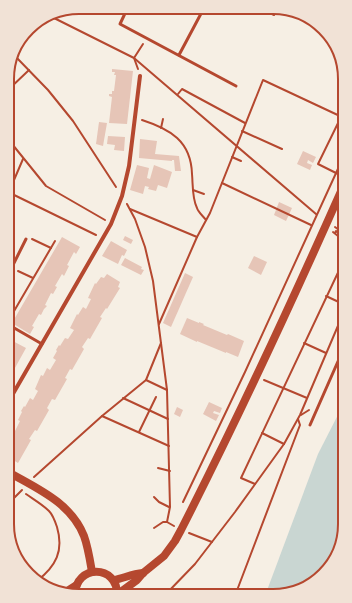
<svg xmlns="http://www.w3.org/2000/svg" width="352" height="603" font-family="'Roboto Serif',serif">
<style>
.water{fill:#c9d6d2}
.building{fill:#e6c5b7}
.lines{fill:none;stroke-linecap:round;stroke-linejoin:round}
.path{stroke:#b5482f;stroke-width:2}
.service{stroke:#b5482f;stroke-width:3}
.minor{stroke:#b5482f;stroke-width:4}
.secondary{stroke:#b5482f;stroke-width:8}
.primary{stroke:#b5482f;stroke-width:9}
.rim{fill:none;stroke:#b5482f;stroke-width:2}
</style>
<rect width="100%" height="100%" fill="#f6efe4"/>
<path class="water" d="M344,403l1,126 -15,39 -34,24 -30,1 52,-139z"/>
<g class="building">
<path d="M112,69l21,2 -6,53 -18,-1 3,-26 -3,-1v-2h3v-3h2l2,-16h-2l1,-3h-3z"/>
<path d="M99,122l8,1 -4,23 -7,-2z"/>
<path d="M108,136l17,1 -1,14 -10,-1 1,-5 -8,-1z"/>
<path d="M140,139l17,2 -2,13 24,2 2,15h-6l-1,-11h-2v1l-33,-3z"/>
<path d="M303,151l13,6 -3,6 -5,-3 -1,3 5,2 -2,5 -13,-6z"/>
<path d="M137,165l12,3 -2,10 3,1 4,-14 18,7 -5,16 -9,-3 -2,6 -8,-2 1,-2 -4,-1 -2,8 -13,-4z"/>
<path d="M279,202l13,6 -6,13 -12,-6z"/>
<path d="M125,236l8,4 -2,4 -8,-4z"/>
<path d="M62,237l18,10 -4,7 -2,-2 -7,13 2,1 -5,10 -2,-2 -7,12 2,1 -4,7 -2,-1 -6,12 2,1 -3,3 -3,6 -2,-1 -7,12 2,1 -4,7 -18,-11z"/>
<path d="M111,241l16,9 -3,6 -2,-1 -4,9 -16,-8z"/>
<path d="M254,256l13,6 -6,13 -13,-7z"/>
<path d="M125,258l17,9 -1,2 3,1 -3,5 -20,-10z"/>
<path d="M185,273l8,4 -22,50 -8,-4z"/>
<path d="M107,274l13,8 -2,5 2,1 -13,21 -1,-1 -6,9 2,1 -12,21 -2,-1 -6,9 2,2 -12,21 -2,-1 -5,9 2,1 -12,21 -3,-1 -5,9 2,2 -12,21 -2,-1 -6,9 2,1 -13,23 -8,-5v-26l2,-3 3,2 5,-10 -2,-1 4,-8 -1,-1 3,-5 1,1 5,-9 3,2 5,-9 -3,-2 6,-14 2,1 4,-8 3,2 6,-10 -3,-2 4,-7 -1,-1 3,-5 1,1 5,-8 3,1 6,-9 -4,-2 7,-14 1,1 5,-8 3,2 5,-10 -3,-1 7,-15 1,1 5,-7 3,1z"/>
<path d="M187,318l12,5v-1l5,2 -1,1 24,10 1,-1 16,7 -6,16 -12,-5v1l-29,-12v1l-17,-8z"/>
<path d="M9,339l17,9 -16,29v-14z"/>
<path d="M209,402l13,6 -2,5 -6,-2 -1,2 6,2 -3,6 -13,-7z"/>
<path d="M177,407l6,3 -3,7 -6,-3z"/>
</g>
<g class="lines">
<g class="path">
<path d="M270,13l4,2 3,-7"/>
<path d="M52,17l82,41 182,156"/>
<path d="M15,56l33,34 25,31 43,66"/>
<path d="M138,69l-4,-11 9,-14"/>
<path d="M8,90l21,-20"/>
<path d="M178,94l4,-5 63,34"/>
<path d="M341,117l-23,47 24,12"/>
<path d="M142,120c28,9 49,21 50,54 1,11 0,24 5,34 1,4 6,8 9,12"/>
<path d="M161,128l2,-9"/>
<path d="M242,131l40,18"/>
<path d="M8,139l38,47 59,34"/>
<path d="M232,157l9,4"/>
<path d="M222,183l89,42"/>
<path d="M193,190l11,4"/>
<path d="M8,192l88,43"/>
<path d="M8,194l15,-35"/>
<path d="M127,204l8,15 10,28 8,34 14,109 3,117 -3,15 7,4"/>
<path d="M130,209l67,28"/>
<path d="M335,227l8,6"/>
<path d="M333,232l10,8"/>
<path d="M335,233l1,-2 7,6"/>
<path d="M32,239l19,9"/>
<path d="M18,271l15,7"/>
<path d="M326,296l17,8"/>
<path d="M10,318l45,-77"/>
<path d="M159,324l38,-87 13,-24 53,-133 79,37"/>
<path d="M304,343l22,10"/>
<path d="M338,345l5,-12"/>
<path d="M146,380l21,10"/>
<path d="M264,380l43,18"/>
<path d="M123,398l45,21"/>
<path d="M301,415l8,-5"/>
<path d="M102,416l67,30"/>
<path d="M139,432l17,-35"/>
<path d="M262,433l22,11"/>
<path d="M158,468l12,3"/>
<path d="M34,477l68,-61 44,-36 15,-37"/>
<path d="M255,484l-14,-6 102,-216"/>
<path d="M26,494c7,5 16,10 23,17 4,4 6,10 8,16 7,24 -1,39 -20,54"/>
<path d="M154,497l5,5 10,5"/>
<path d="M11,501l11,-11"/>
<path d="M183,502l62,-130 97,-212"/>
<path d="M154,528l9,-6h4"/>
<path d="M189,533l23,9"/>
<path d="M236,593l64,-168 -2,-6"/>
<path d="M166,594l29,-30 40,-52 49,-68 16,-29 43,-101"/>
</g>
<g class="service">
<path d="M128,7l-8,17 116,62"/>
<path d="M179,55l25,-47"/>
<path d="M9,273l17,-34"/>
<path d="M9,325l33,19"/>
<path d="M310,425l33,-75"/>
</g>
<path class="minor" d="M10,399l101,-175 11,-28 7,-30 11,-90"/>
<g class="secondary">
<path d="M10,473c28,16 61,30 74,63 4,11 6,24 8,36"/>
<path d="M114,580c10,-2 18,-6 29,-7"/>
<path d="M118,594l19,-14 6,-7 21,-17 11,-15 6,-11c57,-112 110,-226 161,-341"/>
<path d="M75,595c0,-31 43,-31 42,0"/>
</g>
<path class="primary" d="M65,593l11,-7"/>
</g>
<path d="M0 0H352V603H0ZM79 14H273A65 65 0 0 1 338 79V524A65 65 0 0 1 273 589H79A65 65 0 0 1 14 524V79A65 65 0 0 1 79 14Z" fill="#f1e2d6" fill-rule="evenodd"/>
<path class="rim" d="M79 14H273A65 65 0 0 1 338 79V524A65 65 0 0 1 273 589H79A65 65 0 0 1 14 524V79A65 65 0 0 1 79 14Z"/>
</svg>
